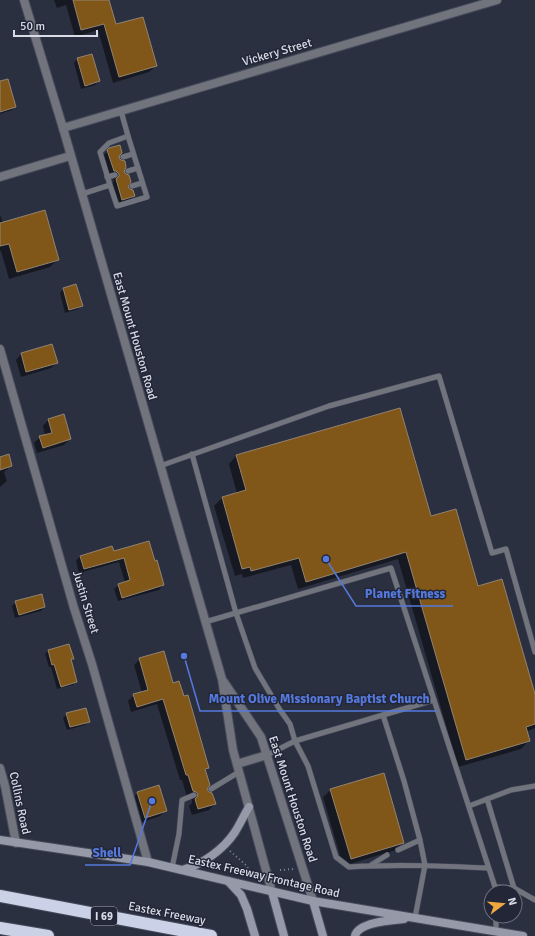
<svg xmlns="http://www.w3.org/2000/svg" width="535" height="936" font-family="Signika,sans-serif">
<style>
.shadow{fill:#0007}
.building{fill:#805718;stroke:#928371}
.lines{fill:none;stroke-linecap:round;stroke-linejoin:round}
.service-casing{stroke:#474c5c;stroke-width:6}
.minor-casing{stroke:#474c5c;stroke-width:10}
.tertiary-casing{stroke:#474c5c;stroke-width:10}
.secondary-casing{stroke:#474c5c;stroke-width:10}
.motorway-casing{stroke:#474c5c;stroke-width:14}
.path{stroke:#828694;stroke-width:2;stroke-dasharray:1 3;stroke-linecap:butt}
.service{stroke:#71747d;stroke-width:5}
.minor{stroke:#71747d;stroke-width:8}
.tertiary{stroke:#71747d;stroke-width:8}
.secondary{stroke:#969aa8;stroke-width:8}
.motorway{stroke:#cbd1e7;stroke-width:12}
.labels{text-anchor:middle;stroke-width:3;stroke-linejoin:round;paint-order:stroke}
.shield{fill:#222637;stroke:#a2a5b2;stroke-width:1}
.shield-label{font-size:11px;font-weight:bold;fill:#d9dce7}
.street-label{font-size:12px;fill:#d9dce7;stroke:#222637}
.leader{fill:none;stroke:#5579dc;stroke-width:1.5}
.callout-dot{fill:#5579dc;stroke:#222637;stroke-width:1.5}
.callout-label{font-size:13px;text-anchor:middle;font-weight:bold;fill:#5579dc;stroke:#222637;stroke-width:3;stroke-linejoin:round;paint-order:stroke}
</style>
<rect width="100%" height="100%" fill="#2b3041"/>
<g class="shadow">
<path d="M54,0h54l8,25 40,41 -7,6 -36,11 -15,-53 -23,7 -9,-32 -9,3z"/>
<path d="M77,59l22,22 -4,4 -14,4 -7,-26z"/>
<path d="M0,82l15,25 -3,3 -12,4z"/>
<path d="M110,149l8,9 9,29 7,9 -6,6 -12,3 -5,-19 3,-5 -2,-4h-4l-6,-20z"/>
<path d="M0,215l3,8 55,36 -8,8 -41,12 -8,-28h-1z"/>
<path d="M76,286l6,20 -4,3 -13,4 -5,-20 3,-4z"/>
<path d="M21,354l36,9 -6,5 -30,9 -5,-17z"/>
<path d="M48,420l22,19 -6,6 -27,8 -3,-10 6,-6 5,-1 -2,-10z"/>
<path d="M236,456l194,61 47,70 58,111v30l-9,4 3,9 -8,8 -63,18 -60,-208 -100,30 -7,-24 -48,13 -1,-4 -7,2 -21,-70 8,-8 15,-4 -8,-30z"/>
<path d="M0,458l11,8 -7,6 3,9 -7,6z"/>
<path d="M148,542l15,43 -4,5 -41,11 -4,-12 5,-4 6,-2 -6,-21 -40,11 -3,-12 4,-5 33,-4z"/>
<path d="M16,602l28,5 -3,4 -26,7 -3,-12z"/>
<path d="M48,651l25,7 -3,3 6,21 -3,3 -16,4 -6,-22h-2l-4,-13z"/>
<path d="M140,659l32,25 36,84 -3,3 1,18 9,15 -6,6 -17,5 -3,-9 3,-3v-3l-2,-3h-3l-5,-17h-2l-23,-76 -26,8 -3,-11 6,-6 8,-2 -8,-28z"/>
<path d="M67,714l22,7 -4,4 -18,5 -4,-12z"/>
<path d="M331,790l72,52 -7,8 -53,16 -20,-69z"/>
<path d="M138,793l28,17 -6,6 -20,7 -8,-25z"/>
</g>
<g class="building">
<path d="M73,0h36l7,24 27,-7 14,49 -38,11 -15,-53 -23,6z"/>
<path d="M92,54l8,27 -15,5 -8,-28z"/>
<path d="M8,79l8,28 -16,5v-31z"/>
<path d="M120,145l2,8 -2,2 -1,3 2,2 4,1 1,6 -2,5 2,2 3,1 2,7 -3,5 2,2 3,1 2,6 -13,4 -6,-21 3,-3v-2l-3,-3h-2l-7,-21 2,-2z"/>
<path d="M45,210l14,50 -42,12 -8,-28 -9,2v-23z"/>
<path d="M76,284l7,22 -14,4 -6,-22z"/>
<path d="M52,344l6,19 -32,9 -5,-19z"/>
<path d="M400,408l31,108 25,-7 22,77 24,-7 33,115v30l-9,3 4,14 -64,19 -60,-208 -100,30 -7,-24 -48,13 -1,-4 -8,2 -20,-72 24,-7 -10,-35z"/>
<path d="M64,414l7,25 -28,9 -4,-12 13,-3 -4,-14z"/>
<path d="M9,454l3,12 -12,4v-13z"/>
<path d="M149,541l6,20 2,-1 7,25 -42,13 -4,-14 12,-4 -6,-22 -40,11 -4,-13 32,-10 2,5z"/>
<path d="M42,594l3,13 -26,8 -4,-14z"/>
<path d="M69,644l5,15h-3l6,23 -16,5 -7,-23 -2,1 -4,-15z"/>
<path d="M164,651l9,32 6,-2 5,15 4,-1 21,73 -4,1 5,16 -3,4 2,3 3,1 4,11 -18,5 -3,-10 2,-2 1,-3 -2,-2 -3,-1 -5,-16h-2l-23,-76 -26,8 -4,-13 15,-4 -9,-32z"/>
<path d="M86,708l4,14 -20,5 -4,-14z"/>
<path d="M384,773l20,70 -53,16 -21,-70z"/>
<path d="M159,785l8,26 -22,7 -8,-26z"/>
</g>
<g class="lines">
<g class="service-casing">
<g id="service">
<path d="M121,111l7,25"/>
<path d="M123,157l10,-3"/>
<path d="M128,171l10,-3"/>
<path d="M107,177l8,-2"/>
<path d="M132,186l10,-3"/>
<path d="M82,194l28,-9 -10,-33 9,-9 19,-7 19,61 -30,9 -7,-21"/>
<path d="M192,454l44,159 19,55 25,42 10,14 5,17 13,25 28,91 13,10c46,-3 93,-1 139,1"/>
<path d="M160,466l169,-60 110,-30 53,177 14,-4 29,103"/>
<path d="M205,622l186,-54 104,319v5"/>
<path d="M383,715l21,66 16,59 5,25 -10,53"/>
<path d="M267,755l28,-14 139,-41"/>
<path d="M211,789l28,-17"/>
<path d="M487,799l27,89"/>
<path d="M469,806l42,-16 24,-4"/>
<path d="M398,850l22,-10"/>
<path d="M371,865l16,-10"/>
<path d="M172,868l7,-34 3,-34 12,-5"/>
<path d="M495,887l19,1 21,12"/>
<path d="M496,916v15"/>
</g>
</g>
<g class="minor-casing">
<g id="minor">
<path d="M63,128l434,-128"/>
<path d="M0,349l74,259 18,56 56,198"/>
<path d="M0,768l5,18 11,57"/>
</g>
</g>
<g class="tertiary-casing">
<g id="tertiary">
<path d="M24,0l39,128 159,551 11,71 39,142"/>
<path d="M0,177l70,-21"/>
<path d="M224,682l37,55 52,164"/>
<path d="M237,764l30,-9"/>
</g>
</g>
<g class="secondary-casing">
<g id="secondary">
<path d="M0,840l148,22 165,39 210,35"/>
<path d="M182,870c21,-6 41,-20 53,-38 5,-8 9,-17 14,-25"/>
<path d="M228,881l13,14 6,14 8,27"/>
<path d="M272,892l12,44"/>
<path d="M313,901l10,35"/>
<path d="M355,936c3,-14 38,-16 49,-17"/>
</g>
</g>
<g class="motorway-casing">
<g id="motorway">
<path d="M0,896l211,40"/>
<path d="M0,928l48,8"/>
</g>
</g>
<g class="path">
<path d="M230,851l17,15 1,3"/>
<path d="M280,870l14,-1"/>
</g>
<use href="#service" class="service"/>
<use href="#minor" class="minor"/>
<use href="#tertiary" class="tertiary"/>
<use href="#secondary" class="secondary"/>
<use href="#motorway" class="motorway"/>
</g>
<g class="labels">
<rect class="shield" x="91" y="907" width="26" height="18" rx="3"/>
<g class="shield-label">
<text x="104" y="920">I 69</text>
</g>
<g class="street-label">
<text transform="translate(277 52) rotate(-16)" y="4">Vickery Street</text>
<text transform="translate(135 336) rotate(74)" y="4">East Mount Houston Road</text>
<text transform="translate(86 602) rotate(73)" y="4">Justin Street</text>
<text transform="translate(293 799) rotate(72)" y="4">East Mount Houston Road</text>
<text transform="translate(20 803) rotate(78)" y="4">Collins Road</text>
<text transform="translate(264 876) rotate(13)" y="4">Eastex Freeway Frontage Road</text>
<text transform="translate(167 913) rotate(11)" y="4">Eastex Freeway</text>
</g>
</g>
<path class="leader" d="M326 559L356 606H453M184 656L200 711H437M152 801L130 865H85"/>
<g class="callout-dot">
<circle cx="326" cy="559" r="4"/>
<circle cx="184" cy="656" r="4"/>
<circle cx="152" cy="801" r="4"/>
</g>
<g class="callout-label">
<text x="405" y="598">Planet Fitness</text>
<text x="319" y="703">Mount Olive Missionary Baptist Church</text>
<text x="107" y="857">Shell</text>
</g>
<g transform="translate(503 904) rotate(74)"><circle r="19" fill="#222637" stroke="#6b6f7d"/>
<path d="M0-3L7 15L0 10L-7 15Z" fill="#efa73e"/>
<text y="-6" font-size="11" font-weight="bold" text-anchor="middle" fill="#d9dce7">N</text>
</g>
<path d="M14 30v6h83v-6" fill="none" stroke="#d9dce7" stroke-width="2"/>
<text x="20" y="30" font-size="12" fill="#d9dce7" stroke="#222637" stroke-width="3" paint-order="stroke">50 m</text>
</svg>
